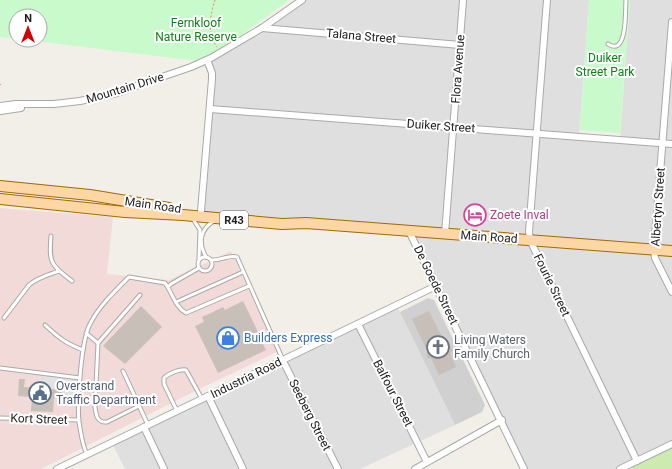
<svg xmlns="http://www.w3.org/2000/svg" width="672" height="469" viewBox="0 0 672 469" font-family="Roboto,sans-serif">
	<rect width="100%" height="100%" fill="#f2efe9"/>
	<g fill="#e0dfdf">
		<path d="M 303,0 L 589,0 L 579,137 L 620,140 L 630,0 L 672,0 L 672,444 L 621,469 L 524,469 L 408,231 L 200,212 L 212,79 L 207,61 Z"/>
		<path d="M 397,306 L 455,425 L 360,469 L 125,469 L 112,443 Z"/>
	</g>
	<path fill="#f2dad9" d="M 0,208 L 113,217 L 107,274 L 169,280 L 231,251 L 277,352 L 199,389 L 41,469 L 0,469 Z"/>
	<path fill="#d0d0d0" d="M 428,298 L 434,300 L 485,405 L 482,412 L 455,425 L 400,312 Z"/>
	<path fill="#cdebb0" d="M 672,448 L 672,469 L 632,469 L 631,467 Z"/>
	<g fill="#c8facc">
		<path d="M 0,0 L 289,0 L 205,62 L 27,40 L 40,40 L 40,16 L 16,16 L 16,39 L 0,37 Z"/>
		<path d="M 589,0 L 630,0 L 620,133 L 580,130 Z"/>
	</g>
	<path fill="#e2e2e2" d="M 41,376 L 75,378 L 74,398 L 64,397 L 65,387 L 40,386 Z"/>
	<g fill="#c7bfb8">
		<path d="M 243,301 L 258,332 L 253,334 L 258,344 L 262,342 L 266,350 L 218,373 L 195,326 L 204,322 L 202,317 L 211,313 L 223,307 L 225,310 Z"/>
		<path d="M 141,306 L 162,327 L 125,364 L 103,346 Z"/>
		<path d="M 429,311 L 445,343 L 448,341 L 453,351 L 450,353 L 456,367 L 439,375 L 431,358 L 428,359 L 426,354 L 428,353 L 412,319 Z"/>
		<path d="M 19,379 L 25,379 L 24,387 L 62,390 L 62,399 L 54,398 L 53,412 L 31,411 L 32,397 L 18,396 Z"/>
	</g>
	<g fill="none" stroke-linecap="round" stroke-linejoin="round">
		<g stroke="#a9a9a9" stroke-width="5">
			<g id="lane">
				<path d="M 608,44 C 628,57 625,10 626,0"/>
				<path d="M 193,219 L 200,230 L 199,259"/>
				<path d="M 51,236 C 49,263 50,264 72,281"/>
				<circle cx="205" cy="264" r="7"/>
				<path d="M 206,257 C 198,243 200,229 214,221"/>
				<path d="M 211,260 C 221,261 229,254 237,257 L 283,360"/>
				<path d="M 168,287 L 171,284 L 199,268"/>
				<path d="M 176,302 L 243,272"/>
				<path d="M 4,318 L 29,285 C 38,277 48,275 59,271"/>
				<path d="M 45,325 C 59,338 65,343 83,350"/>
				<path d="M 86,333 L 98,343"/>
				<path d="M 0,368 L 80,378"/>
				<path d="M 123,371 L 148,425"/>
				<path d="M 139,406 L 107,422 C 97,423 96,415 95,407 L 98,343 L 140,295"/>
				<path d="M 177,411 L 164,384 L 164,378 C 169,373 180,369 186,370 L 202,399"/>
				<path d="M 0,418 L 79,420"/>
				<path d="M 87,454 C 82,445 81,433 79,422 C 77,402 81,341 90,324 C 99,306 115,291 129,277 L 165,283 C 172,292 175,307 186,313 L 249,286"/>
			</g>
		</g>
		<g stroke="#a9a9a9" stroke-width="8">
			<g id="street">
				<path d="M 547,0 L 529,232 L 530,240 L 637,461"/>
				<path d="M 672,22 L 654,249 L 655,258 L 672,292"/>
				<path d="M 262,28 L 460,45"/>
				<path d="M 0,106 L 16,104 L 54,104 L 80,101 L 117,93 L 159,78 L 191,67 L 211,58 L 262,28 L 302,0"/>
				<path d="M 210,109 L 672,144"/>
				<path d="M 0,111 L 21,108"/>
				<path d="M 201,211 L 212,79 L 212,73 L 207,60"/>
				<path d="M 409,231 L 524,469"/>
				<path d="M 445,234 L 463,0"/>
				<path d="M 358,324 L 427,462"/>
				<path d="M 283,361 L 338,469"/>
				<path d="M 208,396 L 243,469"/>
				<path d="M 144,427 L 164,469"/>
				<path d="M 57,469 L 436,286"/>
				<path d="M 415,469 L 502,420"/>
				<path d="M 620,469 L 672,444"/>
			</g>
		</g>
		<g stroke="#a06b00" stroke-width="12">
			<g id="primary">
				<path d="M 0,186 L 90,195 L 169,208"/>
				<path d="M 0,199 L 125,212 L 183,215 L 282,224 L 306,223 L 672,251"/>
			</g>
		</g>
		<g stroke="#fa8072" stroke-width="1" stroke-dasharray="2 2" stroke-linecap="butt">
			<path d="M 215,0 C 210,14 207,34 217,47"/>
			<path d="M 0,85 L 1,84"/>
		</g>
		<use href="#lane" stroke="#fff" stroke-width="3"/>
		<use href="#street" stroke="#fff" stroke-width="6"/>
		<use href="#primary" stroke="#fcd6a4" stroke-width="10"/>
	</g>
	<defs>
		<g id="hotel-ring" transform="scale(1.15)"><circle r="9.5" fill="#fff" stroke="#d1479c" stroke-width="1.5"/><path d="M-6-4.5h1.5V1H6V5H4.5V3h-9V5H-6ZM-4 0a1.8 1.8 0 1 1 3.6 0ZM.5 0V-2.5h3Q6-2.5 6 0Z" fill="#d1479c"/></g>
		<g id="shop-ring" transform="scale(1.15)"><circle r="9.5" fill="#fff" stroke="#3f7fe0" stroke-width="1.5"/><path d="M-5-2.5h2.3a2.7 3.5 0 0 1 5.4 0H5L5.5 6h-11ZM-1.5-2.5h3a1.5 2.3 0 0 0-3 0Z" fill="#3f7fe0"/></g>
		<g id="church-ring" transform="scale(1.15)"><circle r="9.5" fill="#fff" stroke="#6b7280" stroke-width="1.5"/><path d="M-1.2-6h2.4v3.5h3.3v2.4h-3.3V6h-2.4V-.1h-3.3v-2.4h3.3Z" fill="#6b7280"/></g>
		<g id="civic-ring" transform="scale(1.15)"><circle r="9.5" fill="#fff" stroke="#5c6f8a" stroke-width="1.5"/><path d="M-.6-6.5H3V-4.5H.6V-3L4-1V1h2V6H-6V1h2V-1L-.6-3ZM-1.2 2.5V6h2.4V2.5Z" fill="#5c6f8a"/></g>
	</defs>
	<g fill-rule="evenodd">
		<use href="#hotel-ring" x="475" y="215"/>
		<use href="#shop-ring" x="228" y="338"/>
		<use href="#church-ring" x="438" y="347"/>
		<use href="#civic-ring" x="40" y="393"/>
	</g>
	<g text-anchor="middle" stroke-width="4" stroke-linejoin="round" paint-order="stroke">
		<rect fill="#fff" stroke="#646464" stroke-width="1" x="220" y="211" width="28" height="18" rx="3"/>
		<g font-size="11" font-weight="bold" fill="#222">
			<text x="234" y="224">R43</text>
		</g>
		<g font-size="12" fill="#0c8416" stroke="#fff">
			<text x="196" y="27">Fernkloof<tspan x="196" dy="14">Nature Reserve</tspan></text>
			<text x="605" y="62">Duiker<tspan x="605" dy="14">Street Park</tspan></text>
		</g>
		<g font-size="12" fill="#222" stroke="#fff">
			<text transform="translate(361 36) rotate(5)" y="4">Talana Street</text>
			<text transform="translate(458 69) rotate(-86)" y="4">Flora Avenue</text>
			<text transform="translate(125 88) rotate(-17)" y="4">Mountain Drive</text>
			<text transform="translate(441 126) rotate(4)" y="4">Duiker Street</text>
			<text transform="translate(153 205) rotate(8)" y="4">Main Road</text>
			<text transform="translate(658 207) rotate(-86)" y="4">Albertyn Street</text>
			<text transform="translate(489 237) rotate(4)" y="4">Main Road</text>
			<text transform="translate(436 285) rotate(64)" y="4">De Goede Street</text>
			<text transform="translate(552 285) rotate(64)" y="4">Fourie Street</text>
			<text transform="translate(246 378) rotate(-26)" y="4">Industria Road</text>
			<text transform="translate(393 393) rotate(63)" y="4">Balfour Street</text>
			<text transform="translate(310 415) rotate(63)" y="4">Seeberg Street</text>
			<text transform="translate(39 419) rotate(2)" y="4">Kort Street</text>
		</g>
		<g font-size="12" fill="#b23c85" stroke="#fff" text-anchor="start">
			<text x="490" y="219">Zoete Inval</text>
		</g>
		<g font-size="12" fill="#366cbe" stroke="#fff" text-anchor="start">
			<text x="244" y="342">Builders Express</text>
		</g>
		<g font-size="12" fill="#5b616d" stroke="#fff" text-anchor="start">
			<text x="454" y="344">Living Waters<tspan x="454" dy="14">Family Church</tspan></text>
		</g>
		<g font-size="12" fill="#4e5e75" stroke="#fff" text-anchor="start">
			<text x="56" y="390">Overstrand<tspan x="56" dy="14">Traffic Department</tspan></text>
		</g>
	</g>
	<g transform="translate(28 28)"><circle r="19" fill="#ffffff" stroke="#a7a7a7"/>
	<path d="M0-3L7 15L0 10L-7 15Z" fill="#d40000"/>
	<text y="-6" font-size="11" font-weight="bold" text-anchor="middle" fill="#222222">N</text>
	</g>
</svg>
